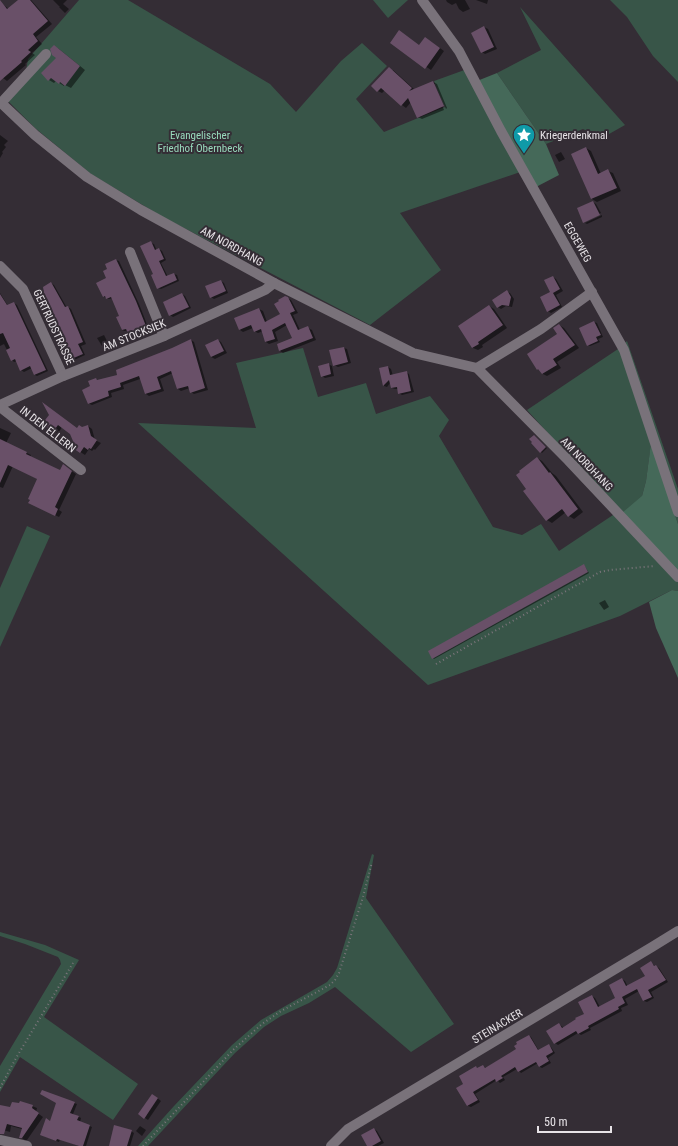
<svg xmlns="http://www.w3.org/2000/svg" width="678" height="1146" viewBox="0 0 678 1146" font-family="'Roboto Condensed',sans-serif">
	<rect width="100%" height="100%" fill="#342d35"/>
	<g fill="#385548">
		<path d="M 79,0 L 128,0 L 270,84 L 296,112 L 341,61 L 362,43 L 387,66 L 356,99 L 384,132 L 445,107 L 434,81 L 470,68 L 526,170 L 400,213 L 441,270 L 370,325 L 161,216 L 91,174 L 35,128 L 2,95 L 26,71 L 28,59 Z"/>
		<path d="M 373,0 L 408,0 L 388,18 Z"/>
		<path d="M 610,0 L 678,0 L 678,82 L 653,56 L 627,17 Z"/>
		<path d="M 520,7 L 625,125 L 602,138 L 583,129 L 546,144 L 497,73 L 541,50 Z"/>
		<path d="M 627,341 L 678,489 L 678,524 L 651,444 L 646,481 L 642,496 L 678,574 L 678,591 L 672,590 L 620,616 L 428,685 L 138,423 L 256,428 L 236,363 L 303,348 L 318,397 L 366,383 L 376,414 L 430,396 L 449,420 L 439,436 L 493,527 L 522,535 L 541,524 L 559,551 L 619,511 L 527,410 L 618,349 Z"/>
		<path d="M 27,526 L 50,536 L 0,647 L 0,588 Z"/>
		<path d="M 372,854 L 374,855 L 366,898 L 454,1024 L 411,1052 L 335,987 L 309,1003 L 281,1016 L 264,1027 L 235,1053 L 148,1146 L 138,1146 L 174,1106 L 232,1045 L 261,1020 L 327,982 L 333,975 L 337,968 Z"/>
		<path d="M 0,932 L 45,945 L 79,960 L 44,1017 L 138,1084 L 113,1120 L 20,1057 L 0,1092 L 0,1066 L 61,964 L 60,960 L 58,957 L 25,944 L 0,936 Z"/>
	</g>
	<g fill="#456959">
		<path d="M 497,73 L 546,144 L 559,175 L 536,187 L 477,81 Z"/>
		<path d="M 651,443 L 678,524 L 678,574 L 622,513 L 642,496 L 646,481 Z"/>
		<path d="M 672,590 L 678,591 L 678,678 L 656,628 L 649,602 Z"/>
	</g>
	<g fill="#0007">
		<path d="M 19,0 L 31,0 L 52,24 L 36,37 L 42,44 L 32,53 L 35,55 L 25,64 L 26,65 L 7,81 L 3,78 L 0,75 L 0,6 L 2,4 L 9,9 Z"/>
		<path d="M 53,0 L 67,0 L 63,4 L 69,9 L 65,13 L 59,7 L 60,7 Z"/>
		<path d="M 446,0 L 465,0 L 470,9 L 463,12 L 459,9 L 456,3 L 452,5 L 447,2 Z"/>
		<path d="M 476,0 L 488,0 L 487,4 Z"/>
		<path d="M 484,27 L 488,29 L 497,49 L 485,54 L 482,52 Z"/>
		<path d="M 430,41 L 444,51 L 431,70 L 391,43 L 420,46 Z"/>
		<path d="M 54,46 L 59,49 L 85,70 L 71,88 L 65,85 L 64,86 L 56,81 L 54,83 L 49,80 L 57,58 Z"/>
		<path d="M 393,70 L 415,90 L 433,82 L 437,84 L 447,108 L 446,109 L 435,84 L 433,84 L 444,110 L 422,119 L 418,117 L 411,102 L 406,108 L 402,105 L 385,90 L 382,93 L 378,91 Z"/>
		<path d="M 0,135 L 8,141 L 4,145 L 6,147 L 2,152 L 3,153 L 0,158 Z"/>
		<path d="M 586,148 L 591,151 L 601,174 L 608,171 L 613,173 L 621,191 L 597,202 L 592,199 L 572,154 Z"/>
		<path d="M 561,152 L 565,159 L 559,162 L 555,155 Z"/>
		<path d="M 593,202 L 596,204 L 601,213 L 584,221 Z"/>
		<path d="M 602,215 L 602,217 L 587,224 L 585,223 Z"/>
		<path d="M 151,243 L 154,244 L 157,251 L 159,249 L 162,251 L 166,260 L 161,263 L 168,277 L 174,274 L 177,275 L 179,281 L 161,289 L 158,288 L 154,275 Z"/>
		<path d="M 116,260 L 119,261 L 139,304 L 148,327 L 131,334 L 129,333 L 128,330 L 125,331 L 122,330 L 121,316 L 113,298 L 109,299 L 104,297 L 108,279 L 108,270 Z"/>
		<path d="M 553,277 L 556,279 L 563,291 L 556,295 L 562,307 L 551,313 L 548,311 L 552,292 Z"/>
		<path d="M 221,281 L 224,283 L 228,293 L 214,299 L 211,297 Z"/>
		<path d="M 51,283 L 54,285 L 67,308 L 68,307 L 71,309 L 86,344 L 81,346 L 85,355 L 72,361 L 69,359 L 53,320 L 45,293 Z"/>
		<path d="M 507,292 L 510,293 L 514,299 L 512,307 L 506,306 L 501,309 L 498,307 Z"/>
		<path d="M 0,293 L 8,306 L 14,303 L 17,305 L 48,371 L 37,376 L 35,375 L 32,368 L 24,372 L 21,370 L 17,361 L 14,362 L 12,360 L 4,344 L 0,346 Z"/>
		<path d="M 182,294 L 185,296 L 191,308 L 173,317 L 170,315 Z"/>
		<path d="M 285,297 L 291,300 L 298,313 L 293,315 L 300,330 L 308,328 L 312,330 L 316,340 L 283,353 L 280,351 L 294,338 L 287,325 L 275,332 L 278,341 L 269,344 L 266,342 L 263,331 L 258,333 L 254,331 L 253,328 L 243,332 L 240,330 L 259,309 L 263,311 L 267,322 L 281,314 Z"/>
		<path d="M 489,306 L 494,309 L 507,328 L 482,345 L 483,347 L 478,350 L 473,348 L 459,326 Z"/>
		<path d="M 594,322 L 597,323 L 603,337 L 598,339 L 600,342 L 590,346 L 588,345 Z"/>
		<path d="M 559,325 L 564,328 L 579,348 L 557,362 L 561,368 L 547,376 L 543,374 L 540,370 L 559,334 Z"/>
		<path d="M 104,335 L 108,343 L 102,346 L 97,338 Z"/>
		<path d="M 191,340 L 194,342 L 208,390 L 194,394 L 191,392 L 190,388 L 181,391 L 178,389 L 173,373 L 160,379 L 164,391 L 149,396 L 146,394 L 141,379 L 140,379 L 123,385 L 124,389 L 111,393 L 112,397 L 92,405 L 88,403 L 92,387 L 96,379 L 99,381 L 119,375 Z"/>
		<path d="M 218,340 L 221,342 L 227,353 L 215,359 L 211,357 Z"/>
		<path d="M 344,348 L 347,349 L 351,363 L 338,367 L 334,365 Z"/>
		<path d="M 328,364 L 332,366 L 334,376 L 325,378 L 322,376 Z"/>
		<path d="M 388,367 L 391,369 L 393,376 L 406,372 L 409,374 L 414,392 L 402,395 L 399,393 L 398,389 L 395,389 L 392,388 L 390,383 L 387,387 L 384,386 L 380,369 Z"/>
		<path d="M 50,415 L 78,429 L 88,426 L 92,429 L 95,440 L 101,443 L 95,450 L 94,449 L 92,451 L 89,449 L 85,455 L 71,446 L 74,442 L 71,433 L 62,427 L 58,434 L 53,431 Z"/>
		<path d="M 0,428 L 11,433 L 6,443 L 31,455 L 30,457 L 61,472 L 67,468 L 76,474 L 59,510 L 62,512 L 59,517 L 34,505 L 38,479 L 13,466 L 3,488 L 0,487 Z"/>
		<path d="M 535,437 L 547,448 L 542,453 L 541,452 Z"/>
		<path d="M 537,458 L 542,461 L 552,473 L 556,476 L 583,512 L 574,519 L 569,516 L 566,512 L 552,523 L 547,520 L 527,489 Z"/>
		<path d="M 584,565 L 589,573 L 434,659 L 433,658 Z"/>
		<path d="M 605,600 L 609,607 L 604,610 L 599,603 Z"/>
		<path d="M 651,963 L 655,966 L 659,968 L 668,982 L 651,992 L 654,998 L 647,1002 L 644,1001 L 639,991 L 625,999 L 628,1005 L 621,1008 L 622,1011 L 590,1028 L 591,1030 L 581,1035 L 578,1033 L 558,1045 L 555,1043 L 559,1024 L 564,1028 L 585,1014 L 592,996 L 595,998 L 600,1007 L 617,998 L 622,979 L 625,981 L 628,987 L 646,976 Z"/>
		<path d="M 529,1036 L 531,1037 L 539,1051 L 549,1045 L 551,1047 L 555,1053 L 548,1058 L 551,1063 L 542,1068 L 540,1067 L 538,1063 L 521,1073 L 517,1069 L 503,1077 L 505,1080 L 500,1083 L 497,1080 L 475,1094 L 480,1102 L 471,1107 L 468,1106 L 457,1088 L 464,1084 L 476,1067 L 478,1069 L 483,1066 L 486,1068 L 517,1049 Z"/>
		<path d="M 156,1097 L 161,1101 L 148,1120 L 145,1118 Z"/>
		<path d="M 74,1103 L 77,1104 L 73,1114 L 81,1118 L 80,1122 L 92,1127 L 86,1146 L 79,1146 L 60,1139 L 59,1142 L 44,1136 L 50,1122 Z"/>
		<path d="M 0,1106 L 11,1109 L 32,1106 L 37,1108 L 36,1112 L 43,1117 L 27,1140 L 25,1140 L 20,1137 L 22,1129 L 11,1126 L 10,1132 L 0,1129 Z"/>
		<path d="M 140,1126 L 146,1130 L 142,1136 L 136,1131 Z"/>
		<path d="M 374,1129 L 377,1131 L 384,1143 L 378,1146 L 368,1146 Z"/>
		<path d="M 131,1131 L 134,1133 L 130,1146 L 110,1146 Z"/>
	</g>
	<g fill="#695068">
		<path d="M 0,0 L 7,9 L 18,0 L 30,0 L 48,21 L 33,34 L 38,41 L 28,50 L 31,52 L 21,61 L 22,62 L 0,81 Z"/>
		<path d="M 484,26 L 494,47 L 481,53 L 471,33 Z"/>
		<path d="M 399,30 L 419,45 L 425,37 L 440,48 L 425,69 L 390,43 Z"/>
		<path d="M 54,45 L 80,66 L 65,86 L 60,82 L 59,84 L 51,78 L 48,81 L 41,73 L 56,58 L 52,55 L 50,49 Z"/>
		<path d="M 389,67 L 412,88 L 409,91 L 433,81 L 444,106 L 417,118 L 408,98 L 401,106 L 381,88 L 377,92 L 371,86 Z"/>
		<path d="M 586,147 L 598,174 L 608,169 L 617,188 L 591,199 L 571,154 Z"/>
		<path d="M 593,201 L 600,215 L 583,223 L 577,208 Z"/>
		<path d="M 151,241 L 155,250 L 159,248 L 164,259 L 159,261 L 166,276 L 174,273 L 177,280 L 157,289 L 151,275 L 153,274 L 140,246 Z"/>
		<path d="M 116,259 L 136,301 L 146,326 L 128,333 L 126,329 L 122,330 L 116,317 L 119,316 L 111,297 L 106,299 L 105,296 L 103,297 L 96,283 L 106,278 L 103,271 L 107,269 L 105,264 Z"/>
		<path d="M 553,276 L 560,289 L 553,293 L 560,305 L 547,312 L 540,297 L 550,292 L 544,280 Z"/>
		<path d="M 221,280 L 226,291 L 210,298 L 205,286 Z"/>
		<path d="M 51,282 L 65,307 L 68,306 L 83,342 L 78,344 L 83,354 L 69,360 L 51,320 L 52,319 L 39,296 L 44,293 L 43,287 Z"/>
		<path d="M 507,290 L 511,297 L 509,306 L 502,305 L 497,308 L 492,300 Z"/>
		<path d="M 182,293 L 189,307 L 169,316 L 163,302 Z"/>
		<path d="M 0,294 L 7,305 L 14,302 L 46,370 L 34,375 L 30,366 L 20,371 L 15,359 L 11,361 L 6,350 L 10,348 L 3,333 L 0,334 Z"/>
		<path d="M 285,296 L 288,297 L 295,311 L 290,313 L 298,330 L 308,326 L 313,338 L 279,351 L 277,344 L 292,338 L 285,323 L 272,330 L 275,339 L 265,342 L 261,329 L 254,332 L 251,325 L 239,330 L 234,318 L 259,308 L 265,322 L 280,314 L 274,304 L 279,301 L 278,300 Z"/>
		<path d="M 489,305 L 503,325 L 478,342 L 479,344 L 472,348 L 458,326 Z"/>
		<path d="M 594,321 L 601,335 L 596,337 L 598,341 L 587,346 L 579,328 Z"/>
		<path d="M 559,324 L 575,345 L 553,359 L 557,365 L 542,374 L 538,369 L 537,370 L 527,354 L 557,334 L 553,328 Z"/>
		<path d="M 191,339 L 205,388 L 190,393 L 188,386 L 177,389 L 171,371 L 157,377 L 161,389 L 145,394 L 139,376 L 120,383 L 121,387 L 108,391 L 109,396 L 88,404 L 82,390 L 90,386 L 88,381 L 96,378 L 97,380 L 117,375 L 116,370 L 172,348 Z"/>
		<path d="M 218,339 L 224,351 L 211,357 L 205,345 Z"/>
		<path d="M 344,347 L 348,362 L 333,366 L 329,350 Z"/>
		<path d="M 329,363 L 331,374 L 321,377 L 318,366 Z"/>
		<path d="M 388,366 L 390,375 L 407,371 L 411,391 L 398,394 L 397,387 L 391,388 L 389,380 L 383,386 L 379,368 Z"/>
		<path d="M 42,402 L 77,428 L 79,425 L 82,427 L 88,425 L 91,436 L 97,440 L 91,449 L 89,448 L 88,450 L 84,447 L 80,453 L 70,446 L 73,441 L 70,434 L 58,425 L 53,432 L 42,424 L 49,415 Z"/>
		<path d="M 534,435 L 546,447 L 540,453 L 531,443 L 532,442 L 529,439 Z"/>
		<path d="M 0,439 L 27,452 L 26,454 L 60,470 L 63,464 L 72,471 L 55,507 L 58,509 L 55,516 L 28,503 L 30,500 L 28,499 L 37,479 L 8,465 L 0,483 Z"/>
		<path d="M 537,457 L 549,473 L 550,472 L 578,509 L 568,517 L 562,509 L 546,521 L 523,491 L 526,489 L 516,475 L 520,472 L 519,471 Z"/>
		<path d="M 584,564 L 588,572 L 432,659 L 428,651 Z"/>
		<path d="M 651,961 L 654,966 L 656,965 L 666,980 L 648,990 L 652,997 L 643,1001 L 637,989 L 622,997 L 625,1003 L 618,1007 L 619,1009 L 588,1026 L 589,1028 L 578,1034 L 576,1031 L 554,1044 L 546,1031 L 559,1023 L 562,1028 L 576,1019 L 575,1018 L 584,1014 L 578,1002 L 592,995 L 598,1007 L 615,998 L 609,985 L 622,978 L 626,986 L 645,976 L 640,968 Z"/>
		<path d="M 529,1035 L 538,1050 L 549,1044 L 553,1052 L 546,1056 L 549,1061 L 539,1067 L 536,1062 L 518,1072 L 515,1067 L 501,1076 L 503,1078 L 496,1082 L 495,1079 L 473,1092 L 478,1100 L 467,1106 L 456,1088 L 463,1084 L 459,1076 L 476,1066 L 477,1068 L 483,1065 L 485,1068 L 516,1049 L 514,1046 L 517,1044 L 516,1042 Z"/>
		<path d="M 42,1090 L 75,1102 L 70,1113 L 79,1116 L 77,1120 L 90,1125 L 83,1146 L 79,1146 L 57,1139 L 56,1141 L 40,1135 L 46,1118 L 50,1121 L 56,1103 L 40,1094 Z"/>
		<path d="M 152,1094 L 158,1098 L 144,1119 L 138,1114 Z"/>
		<path d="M 20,1101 L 33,1105 L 32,1108 L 39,1113 L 22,1138 L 19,1138 L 22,1128 L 7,1124 L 4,1134 L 0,1134 L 0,1105 L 10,1107 L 12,1102 L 19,1103 Z"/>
		<path d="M 114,1125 L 132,1130 L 127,1146 L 109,1146 Z"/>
		<path d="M 374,1128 L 381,1141 L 372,1146 L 367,1146 L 361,1135 Z"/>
	</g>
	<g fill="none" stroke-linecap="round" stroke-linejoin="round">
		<g stroke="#7b757b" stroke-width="2" stroke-dasharray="1 3" stroke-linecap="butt">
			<path d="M 436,664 L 600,572 L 610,570 L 655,566"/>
			<path d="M 0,1088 L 16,1058 L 73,963"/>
			<path d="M 143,1146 L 233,1050 L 262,1024 L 281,1011 L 330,985 L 335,980 L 339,973 L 363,897 L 372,862"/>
		</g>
		<g stroke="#79727a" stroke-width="10">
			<path d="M 422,0 L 459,51 L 501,131 L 624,350 L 678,512"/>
			<path d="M 0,102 L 35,135 L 87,177 L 141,210 L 274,283 L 413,353 L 477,368 L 568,460 L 678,577"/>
			<path d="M 1,103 L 46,54"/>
			<path d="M 130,252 L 164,336"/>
			<path d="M 0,266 L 23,289 L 63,376"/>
			<path d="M 477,368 L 541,329 L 592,292"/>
			<path d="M 0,405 L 63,376 L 164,336 L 265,290 L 274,283"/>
			<path d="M 0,407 L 81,470"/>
			<path d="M 0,1140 L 27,1146"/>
			<path d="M 331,1146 L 348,1129 L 652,947 L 678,931"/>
		</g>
	</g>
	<defs>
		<g id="sight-pin" transform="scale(1.15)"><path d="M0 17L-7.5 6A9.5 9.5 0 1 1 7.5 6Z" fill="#0f9aa8" stroke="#342d35"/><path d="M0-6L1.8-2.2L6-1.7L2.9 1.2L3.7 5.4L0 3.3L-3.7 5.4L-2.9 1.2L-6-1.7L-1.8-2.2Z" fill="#fff"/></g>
	</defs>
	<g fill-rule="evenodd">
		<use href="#sight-pin" x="524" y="135"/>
	</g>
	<g text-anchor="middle" stroke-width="4" stroke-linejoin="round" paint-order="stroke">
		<g font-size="11" fill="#99dbbd" stroke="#342d35">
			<text x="200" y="139">Evangelischer<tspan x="200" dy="13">Friedhof Obernbeck</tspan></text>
		</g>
		<g font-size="11" fill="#e7e3e7" stroke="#342d35" text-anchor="start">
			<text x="540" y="139">Kriegerdenkmal</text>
		</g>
		<g font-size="11" fill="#e7e3e7" stroke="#342d35">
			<text transform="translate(578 242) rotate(60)" y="4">EGGEWEG</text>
			<text transform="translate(232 246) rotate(29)" y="4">AM NORDHANG</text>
			<text transform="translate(54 327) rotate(65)" y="4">GERTRUDSTRASSE</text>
			<text transform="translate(134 335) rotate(-22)" y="4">AM STOCKSIEK</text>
			<text transform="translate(48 429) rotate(38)" y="4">IN DEN ELLERN</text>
			<text transform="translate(587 464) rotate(46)" y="4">AM NORDHANG</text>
			<text transform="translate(497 1026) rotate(-31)" y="4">STEINACKER</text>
		</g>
	</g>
	<path d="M538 1126v6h73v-6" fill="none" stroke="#e7e3e7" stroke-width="2"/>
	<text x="544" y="1126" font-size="12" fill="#e7e3e7" stroke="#342d35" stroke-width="3" paint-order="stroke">50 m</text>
</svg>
